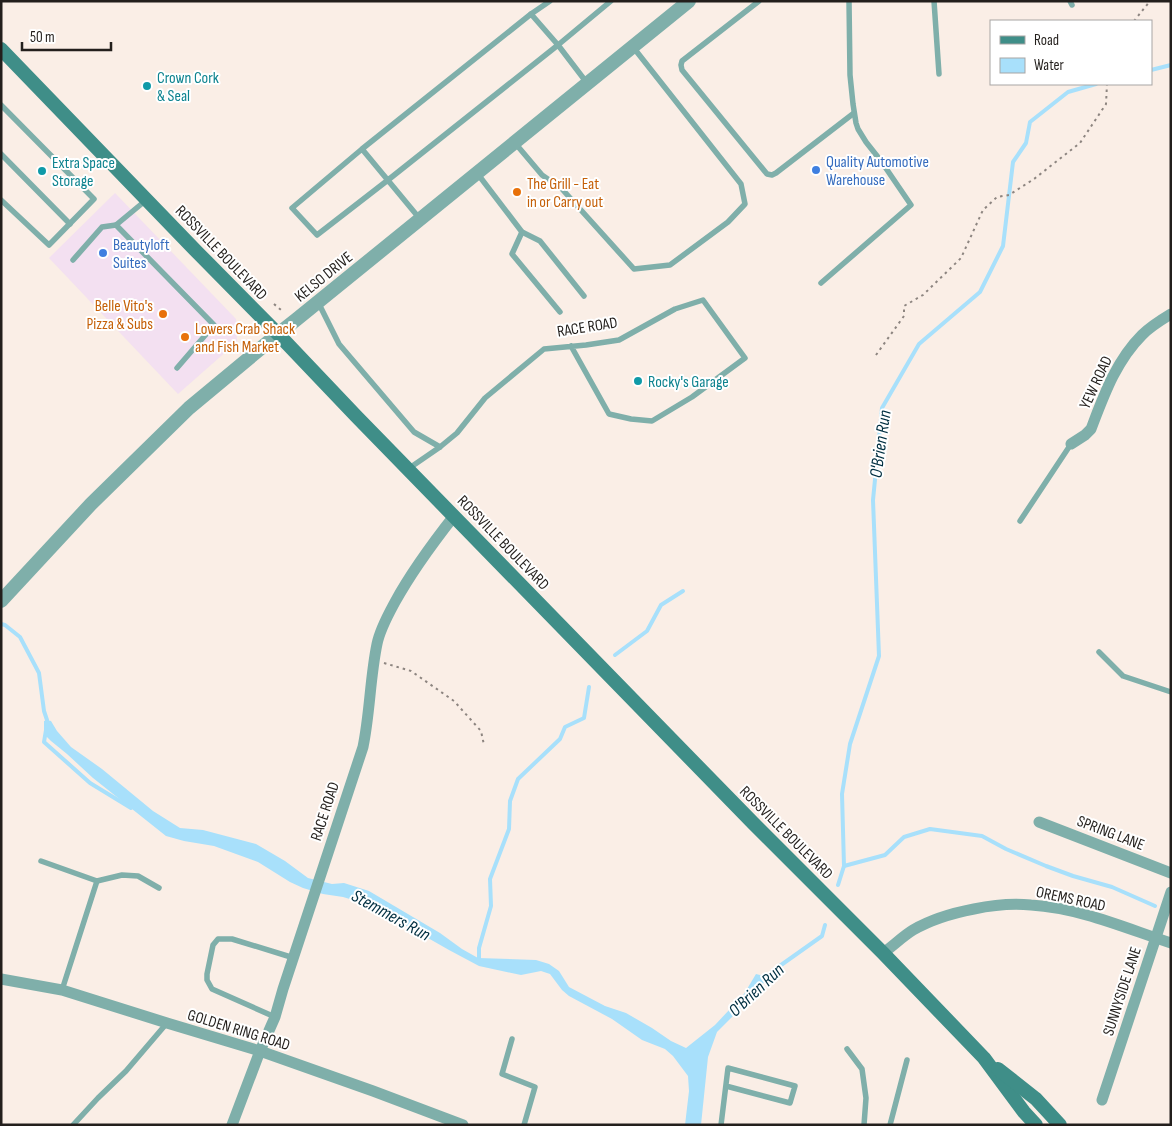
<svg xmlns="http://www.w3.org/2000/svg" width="1172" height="1126" viewBox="0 0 1172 1126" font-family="'Sofia Sans Condensed',sans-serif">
	<rect width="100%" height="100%" fill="#faeee6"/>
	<path fill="#f3e0f1" d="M 115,193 L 236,319 L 237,342 L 178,394 L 49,258 Z"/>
	<path fill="#a8e0fb" d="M 47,720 L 51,721 L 57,731 L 71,747 L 102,769 L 153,811 L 180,828 L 203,830 L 256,844 L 285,861 L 308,878 L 332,884 L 344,883 L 369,891 L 440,933 L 462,949 L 478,958 L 536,960 L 549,964 L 559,971 L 569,987 L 605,1006 L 626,1013 L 652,1028 L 671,1041 L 686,1048 L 715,1025 L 744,994 L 756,974 L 760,975 L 764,977 L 758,991 L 717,1032 L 708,1057 L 701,1125 L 685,1125 L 689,1091 L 688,1076 L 673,1056 L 665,1049 L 642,1040 L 612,1019 L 569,996 L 562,990 L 550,974 L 541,971 L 521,975 L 479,966 L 449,950 L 370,905 L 343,897 L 323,894 L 303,888 L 290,882 L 258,862 L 214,846 L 184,841 L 166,836 L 93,778 L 67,754 L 51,741 L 44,734 L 44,721 Z"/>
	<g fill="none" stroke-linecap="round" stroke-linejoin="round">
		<g stroke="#a8e0fb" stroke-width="4">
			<path d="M 1151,70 L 1171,65"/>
			<path d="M 1,624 L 5,625 L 20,637 L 39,673 L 44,711 L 47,720 L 47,724"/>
			<path d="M 615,655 L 647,631 L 661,605 L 683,591"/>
			<path d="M 46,730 L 44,742 L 90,783 L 131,808"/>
			<path d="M 844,866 L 885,855 L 904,837 L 930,829 L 982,836 L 1006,849 L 1046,866 L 1073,876 L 1112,887 L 1155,906"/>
			<path d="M 838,885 L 844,866 L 842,794 L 850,744 L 879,656 L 873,500 L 882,408 L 919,344 L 980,292 L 1003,246 L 1013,162 L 1026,143 L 1030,122 L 1068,92 L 1096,84"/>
			<path d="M 479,962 L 479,948 L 491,906 L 490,879 L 509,829 L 510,801 L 518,779 L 560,739 L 565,727 L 584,718 L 589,687"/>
			<path d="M 759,985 L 774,970 L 822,936 L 825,925"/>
		</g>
		<g stroke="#8d8580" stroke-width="2" stroke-dasharray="2.5 4" stroke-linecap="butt">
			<path d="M 1134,21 L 1150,1"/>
			<path d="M 274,304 L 281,310"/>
			<path d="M 876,355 L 904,316 L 904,306 L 923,295 L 961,258 L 983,210 L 997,197 L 1009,195 L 1034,179 L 1080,143 L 1106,104 L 1107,84"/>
			<path d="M 384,663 L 411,671 L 454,701 L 481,731 L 484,745"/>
		</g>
		<g stroke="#7fafaa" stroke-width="5.5">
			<path d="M 759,1 L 682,61 L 681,65 L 682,70 L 767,174 L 772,175 L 776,173 L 854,113"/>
			<path d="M 934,1 L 939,74"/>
			<path d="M 1070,1 L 1072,5"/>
			<path d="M 531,14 L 550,1"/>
			<path d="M 587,83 L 558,45 L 611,1"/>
			<path d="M 1,105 L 94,199 L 49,245 L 1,200"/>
			<path d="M 515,143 L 542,175 L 562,189 L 634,269 L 670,265 L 728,222 L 745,204 L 741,184 L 633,47"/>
			<path d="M 362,149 L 531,14 L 558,45 L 388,180 L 317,235 L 292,208 L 362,149 L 420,219"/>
			<path d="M 1,154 L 70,224"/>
			<path d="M 477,173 L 522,232 L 540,241 L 584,296"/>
			<path d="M 145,201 L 116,225 L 214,325 L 177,368"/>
			<path d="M 522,232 L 512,254 L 560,312"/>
			<path d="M 73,260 L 102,227 L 116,225"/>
			<path d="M 821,283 L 911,205 L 881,161 L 866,142 L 858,129 L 856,123 L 853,104 L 850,75 L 849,1"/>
			<path d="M 318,302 L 339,344 L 414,432 L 440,447"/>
			<path d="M 408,469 L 440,447 L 457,433 L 485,398 L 544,349 L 586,345 L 619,340 L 675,309 L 703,300 L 745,358 L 692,397 L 652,421 L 631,419 L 609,414 L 571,346"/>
			<path d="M 1020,521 L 1071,444"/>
			<path d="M 1099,652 L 1123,676 L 1171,692"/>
			<path d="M 41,861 L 97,881 L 122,875 L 138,876 L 159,888"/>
			<path d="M 62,990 L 97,881"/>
			<path d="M 275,1017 L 212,989 L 207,980 L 207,974 L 213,945 L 218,939 L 232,939 L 294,958"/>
			<path d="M 512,1039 L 502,1074 L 535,1087 L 524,1125"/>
			<path d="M 847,1049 L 862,1069 L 866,1098 L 864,1125"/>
			<path d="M 73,1125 L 98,1098 L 126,1071 L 167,1023"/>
			<path d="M 721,1125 L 728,1068 L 795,1086 L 790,1103 L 726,1086"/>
			<path d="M 890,1125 L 907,1060"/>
		</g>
		<g stroke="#7fafaa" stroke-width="11">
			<path d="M 1071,444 L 1085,435 L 1091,429 C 1104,395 1116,361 1142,335 C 1150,327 1161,320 1171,314"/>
			<path d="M 1039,822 L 1171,873"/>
			<path d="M 883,953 C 893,946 903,936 913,930 C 932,919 953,913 974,909 C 993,905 1012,903 1031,905 C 1080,908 1125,928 1171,943"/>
			<path d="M 1,979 L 62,990 L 167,1023 L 260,1051 L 373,1091 L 463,1125"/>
			<path d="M 1102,1100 L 1171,892"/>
			<path d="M 232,1125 L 260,1051 L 275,1017 L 283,989 L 363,747 C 370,713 370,678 377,644 C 380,629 388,615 395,602 C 412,571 432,544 454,516"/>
		</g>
		<path stroke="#7fafaa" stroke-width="14" d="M 1,601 L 91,504 L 189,408 L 278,334 L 297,319 L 689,1"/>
		<g stroke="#3f8e88" stroke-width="14">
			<path d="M 1,49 L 198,253 L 278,334 L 356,416 L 753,823 L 883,953 L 984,1058 L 1024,1112 L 1036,1125"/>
			<path d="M 998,1069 L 1036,1099 L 1060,1125"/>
		</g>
	</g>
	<g fill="#0f9aa8" stroke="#fff" stroke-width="2">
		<circle cx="147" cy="86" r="5"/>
		<circle cx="42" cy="171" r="5"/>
		<circle cx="638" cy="381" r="5"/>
	</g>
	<g fill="#3f7fe0" stroke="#fff" stroke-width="2">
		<circle cx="816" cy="170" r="5"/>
		<circle cx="103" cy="253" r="5"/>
	</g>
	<g fill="#e8710a" stroke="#fff" stroke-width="2">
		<circle cx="517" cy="192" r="5"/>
		<circle cx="163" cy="314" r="5"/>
		<circle cx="185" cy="337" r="5"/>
	</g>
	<g text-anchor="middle" stroke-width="4" stroke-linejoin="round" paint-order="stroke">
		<g font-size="16" fill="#0d838f" stroke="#fff" text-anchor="start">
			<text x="157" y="83">Crown Cork<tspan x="157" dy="18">&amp; Seal</tspan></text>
			<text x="52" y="168">Extra Space<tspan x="52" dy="18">Storage</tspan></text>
			<text x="648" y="387">Rocky's Garage</text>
		</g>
		<g font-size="16" fill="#366cbe" stroke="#fff" text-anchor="start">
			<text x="826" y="167">Quality Automotive<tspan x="826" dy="18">Warehouse</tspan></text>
			<text x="113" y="250">Beautyloft<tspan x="113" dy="18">Suites</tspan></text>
		</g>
		<g font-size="16" fill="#c56008" stroke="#fff" text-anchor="start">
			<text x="527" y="189">The Grill - Eat<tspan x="527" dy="18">in or Carry out</tspan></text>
			<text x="153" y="311" text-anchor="end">Belle Vito's<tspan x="153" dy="18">Pizza &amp; Subs</tspan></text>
			<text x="195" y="334">Lowers Crab Shack<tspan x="195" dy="18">and Fish Market</tspan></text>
		</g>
		<g font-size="16" fill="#231f1c" stroke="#fff">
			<text transform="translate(222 252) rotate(46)" y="6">ROSSVILLE BOULEVARD</text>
			<text transform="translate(323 276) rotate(-39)" y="6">KELSO DRIVE</text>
			<text transform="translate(587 326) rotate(-9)" y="6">RACE ROAD</text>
			<text transform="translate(1095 382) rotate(-65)" y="6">YEW ROAD</text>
			<text transform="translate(504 542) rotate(46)" y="6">ROSSVILLE BOULEVARD</text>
			<text transform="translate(324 811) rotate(-72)" y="6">RACE ROAD</text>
			<text transform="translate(787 832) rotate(45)" y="6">ROSSVILLE BOULEVARD</text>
			<text transform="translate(1111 832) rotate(21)" y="6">SPRING LANE</text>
			<text transform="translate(1071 898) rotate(12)" y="6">OREMS ROAD</text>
			<text transform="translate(1121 991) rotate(-72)" y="6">SUNNYSIDE LANE</text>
			<text transform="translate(239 1029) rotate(17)" y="6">GOLDEN RING ROAD</text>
		</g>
		<g font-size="18" font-style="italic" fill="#002f41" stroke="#fff">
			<text transform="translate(880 444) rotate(-82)" y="6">O'Brien Run</text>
			<text transform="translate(391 915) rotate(29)" y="6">Stemmers Run</text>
			<text transform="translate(756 990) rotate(-43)" y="6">O'Brien Run</text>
		</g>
	</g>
	<rect width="1172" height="1126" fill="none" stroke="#231f1c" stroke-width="5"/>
	<rect x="990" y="20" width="162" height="65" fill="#ffffff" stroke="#a7a5a4"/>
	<rect x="1000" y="36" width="25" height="8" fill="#3f8e88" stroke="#a7a5a4"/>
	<text x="1034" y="45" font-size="15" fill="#231f1c">Road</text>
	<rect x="1000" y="58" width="25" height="15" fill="#a8e0fb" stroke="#a7a5a4"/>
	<text x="1034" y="70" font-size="15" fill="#231f1c">Water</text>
	<path d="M22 42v8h89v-8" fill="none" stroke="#231f1c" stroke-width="2.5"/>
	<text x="30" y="42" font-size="15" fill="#231f1c" stroke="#ffffff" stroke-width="4" paint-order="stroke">50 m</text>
</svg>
